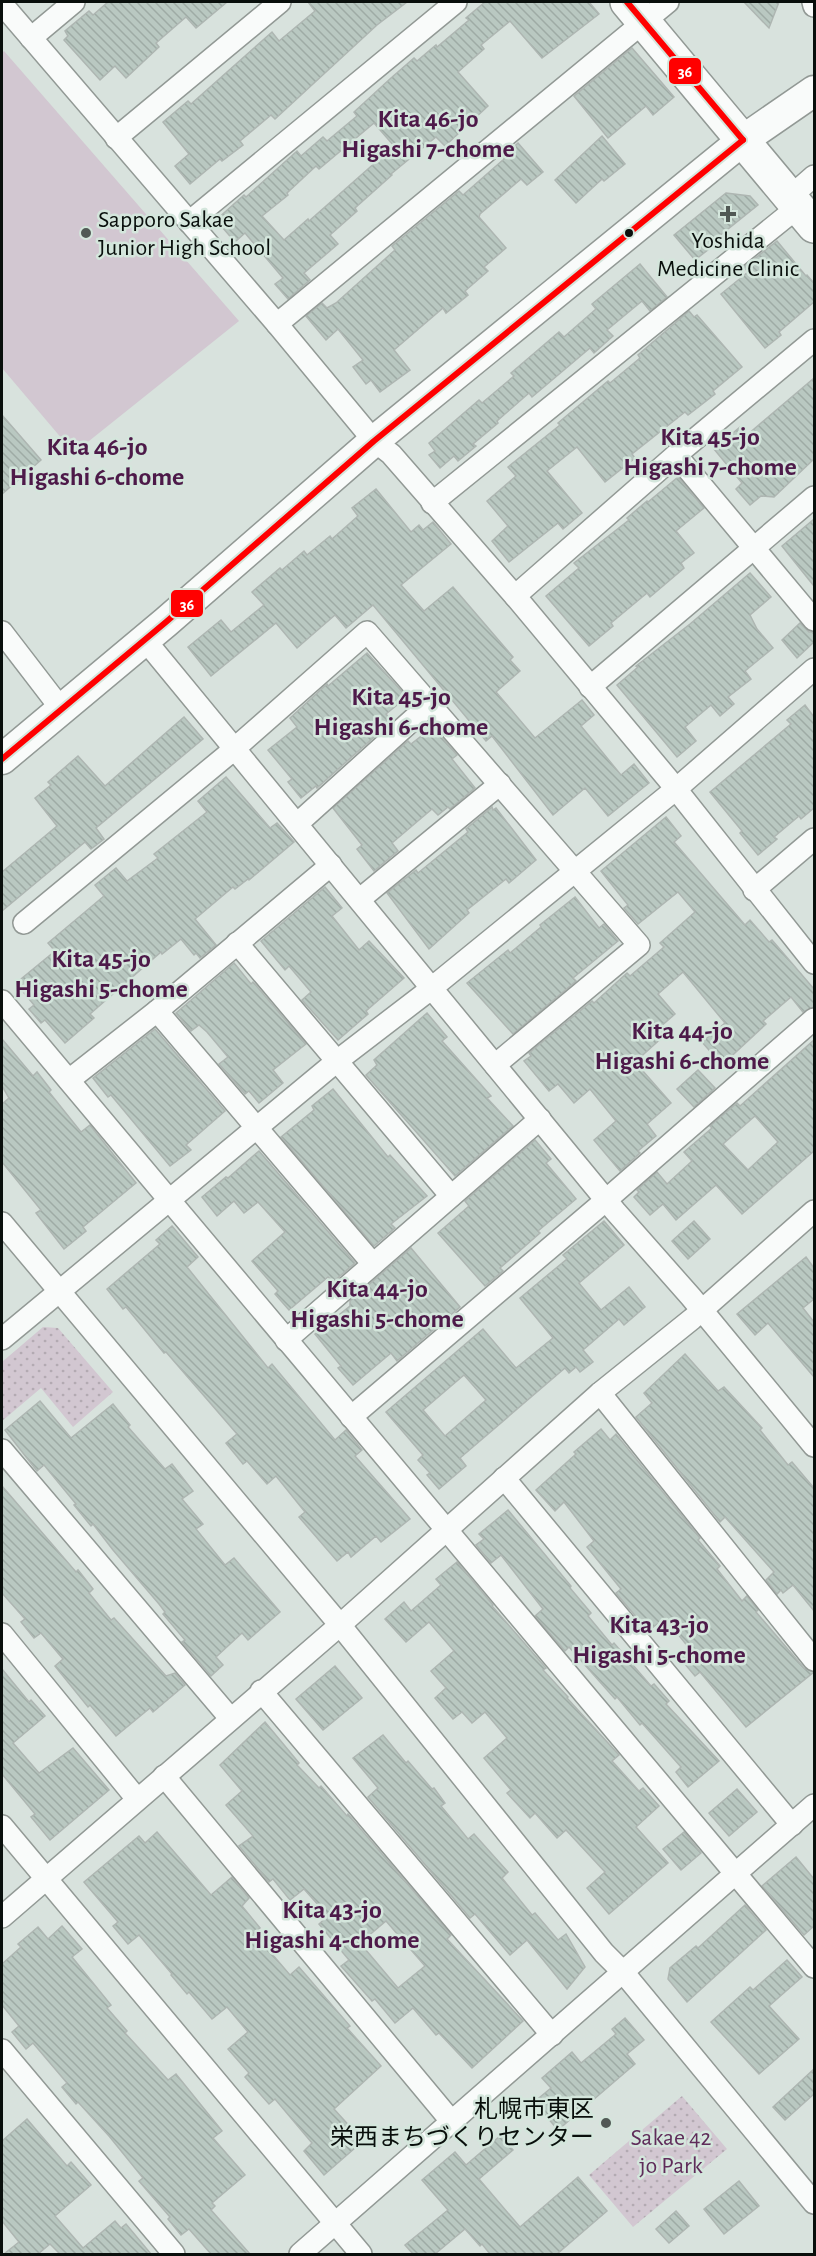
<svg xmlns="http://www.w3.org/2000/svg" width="816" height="2256" viewBox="0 0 816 2256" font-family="'Alegreya Sans','Noto Sans JP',sans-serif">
	<defs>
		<pattern id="park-dots" width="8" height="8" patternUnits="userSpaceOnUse" patternTransform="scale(1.5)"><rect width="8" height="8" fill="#d2c7d1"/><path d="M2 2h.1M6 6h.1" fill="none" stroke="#b3aab2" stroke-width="1.8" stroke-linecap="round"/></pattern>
		<pattern id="building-back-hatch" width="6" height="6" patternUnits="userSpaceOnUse" patternTransform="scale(1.5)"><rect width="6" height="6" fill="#b9c8c1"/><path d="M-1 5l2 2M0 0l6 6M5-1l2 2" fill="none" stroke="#9eaba5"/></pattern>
	</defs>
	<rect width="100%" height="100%" fill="#d8e2dd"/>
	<path fill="#d2c7d1" d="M 4,51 L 239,321 L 74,453 L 2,368 L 2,53 Z"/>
	<g fill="url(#park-dots)">
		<path d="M 43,1327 L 58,1328 L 113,1392 L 73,1427 L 41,1388 L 2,1421 L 2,1362 Z"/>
		<path d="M 682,2096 L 727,2149 L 633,2227 L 589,2175 Z"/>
	</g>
	<g fill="url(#building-back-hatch)" stroke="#aeb6b2" stroke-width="1.5" fill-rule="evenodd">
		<path d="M 108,2 L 227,2 L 196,28 L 186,17 L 156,43 L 159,47 L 126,78 L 115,66 L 100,80 L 64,40 L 68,36 L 65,31 L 89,11 L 93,15 Z"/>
		<path d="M 308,2 L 407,2 L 377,25 L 275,119 L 271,115 L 240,141 L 243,145 L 222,161 L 220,159 L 190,184 L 175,166 L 189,154 L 163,122 L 188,101 L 191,104 L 272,32 L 279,41 L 315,11 Z"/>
		<path d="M 485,2 L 589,2 L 599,14 L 542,58 L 510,21 L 481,45 L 484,49 L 458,72 L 488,106 L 445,146 L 436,137 L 391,174 L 392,175 L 355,208 L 357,211 L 330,235 L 338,244 L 304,273 L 310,280 L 288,299 L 275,284 L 283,278 L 245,233 L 235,242 L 216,220 L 244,195 L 246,197 L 297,151 L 301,156 L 323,137 L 327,141 L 357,116 L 354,112 L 391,78 L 414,58 L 417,61 L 436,45 L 437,47 L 469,20 L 466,18 ZM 374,123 L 394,146 L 309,221 L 308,219 L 284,240 L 262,216 L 288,195 L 287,193 L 316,166 L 319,169 Z"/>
		<path d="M 744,2 L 779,2 L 769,28 Z"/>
		<path d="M 632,48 L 674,97 L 653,115 L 646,106 L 608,138 L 574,96 Z"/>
		<path d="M 602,136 L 625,164 L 604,181 L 602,179 L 576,203 L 555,180 Z"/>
		<path d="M 518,143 L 543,172 L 527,185 L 521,179 L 480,214 L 479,217 L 506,248 L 484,267 L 488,271 L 465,291 L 468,295 L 446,313 L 443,308 L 394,350 L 410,370 L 380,392 L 371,380 L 366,384 L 353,367 L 363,360 L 338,329 L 326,340 L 306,316 L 322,303 L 327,308 L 336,303 L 395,250 L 392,246 L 459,191 L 463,195 L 504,159 L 502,158 Z"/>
		<path d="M 726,193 L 750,196 L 758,205 L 712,242 L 714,245 L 695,260 L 674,235 Z"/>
		<path d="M 777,241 L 806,276 L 807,275 L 814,283 L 814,302 L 779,332 L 781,335 L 765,348 L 721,294 L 748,272 L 744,267 Z"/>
		<path d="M 640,264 L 667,297 L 650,311 L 642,301 L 607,330 L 613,336 L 594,353 L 590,348 L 532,397 L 529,393 L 497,421 L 498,423 L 473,444 L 476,446 L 458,461 L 454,456 L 440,468 L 429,455 L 435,451 L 429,443 L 479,400 L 482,403 L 514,376 L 511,373 L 559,332 L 564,337 L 596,309 L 592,304 Z"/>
		<path d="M 689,311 L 694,317 L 697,315 L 742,367 L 713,391 L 715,394 L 688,415 L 685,412 L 632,454 L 635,458 L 605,482 L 577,447 L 547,471 L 582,513 L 563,529 L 558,523 L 509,562 L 492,541 L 508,526 L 487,501 L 516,476 L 508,467 L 560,425 L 558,423 L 608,381 L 610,383 L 640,358 L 638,355 Z"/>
		<path d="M 814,378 L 814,459 L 774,497 L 761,496 L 750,505 L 736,489 L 742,483 L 714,449 L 740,427 L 747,435 Z"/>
		<path d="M 2,415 L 41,460 L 2,494 Z"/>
		<path d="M 678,477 L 704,508 L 676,531 L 694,553 L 681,563 L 684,568 L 650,597 L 647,593 L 611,623 L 613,626 L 589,646 L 546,596 L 579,568 L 574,563 L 629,520 L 627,518 L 647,501 L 648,502 Z"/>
		<path d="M 376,489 L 411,532 L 419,525 L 423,530 L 433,522 L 451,544 L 401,585 L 424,611 L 453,587 L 513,657 L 510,660 L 520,671 L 496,692 L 535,738 L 582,700 L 594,715 L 581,726 L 621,775 L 634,764 L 649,783 L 608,816 L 585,788 L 553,815 L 492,736 L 486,741 L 373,605 L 346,628 L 335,615 L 297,648 L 276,623 L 211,676 L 188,647 L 221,620 L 231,632 L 264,605 L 252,592 L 280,568 L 282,570 L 304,551 L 307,555 L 330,536 L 332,539 L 358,516 L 352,508 Z"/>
		<path d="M 814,519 L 814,586 L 782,546 Z"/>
		<path d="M 750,573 L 771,597 L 750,615 L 757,629 L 773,648 L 745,671 L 751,679 L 728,697 L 734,704 L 720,716 L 711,705 L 685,727 L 696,741 L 677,757 L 617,685 L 638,667 L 636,666 L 690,624 Z"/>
		<path d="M 800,623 L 809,632 L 814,632 L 814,642 L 797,658 L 782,640 Z"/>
		<path d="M 367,653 L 407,697 L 386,714 L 392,721 L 317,788 L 316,786 L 301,798 L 288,782 L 292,779 L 268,750 L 297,727 L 290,718 L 327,684 L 328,686 Z"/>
		<path d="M 805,705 L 814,717 L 814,808 L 801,819 L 799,816 L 774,837 L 777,839 L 758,855 L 740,833 L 742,831 L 710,792 L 791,724 L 787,720 Z"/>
		<path d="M 184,717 L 203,739 L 96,828 L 104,839 L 91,849 L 85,842 L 2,911 L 2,872 L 57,826 L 35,798 L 51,785 L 48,782 L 78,756 L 105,786 Z"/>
		<path d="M 433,727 L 457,755 L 452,759 L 475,788 L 450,809 L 448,807 L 438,815 L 432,809 L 392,843 L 398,851 L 374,871 L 357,849 L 362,845 L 333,808 L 408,741 L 411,744 Z"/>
		<path d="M 226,777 L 270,828 L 277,823 L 294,842 L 249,880 L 248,879 L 235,889 L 233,887 L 195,919 L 216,945 L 200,958 L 196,953 L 194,955 L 181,939 L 162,954 L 161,952 L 90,1014 L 94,1018 L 65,1043 L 45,1020 L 41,1023 L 29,1009 L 34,1005 L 16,983 L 55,951 L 48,943 L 104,896 L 95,885 L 116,868 L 127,881 L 158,858 L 154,854 L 207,812 L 198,801 Z"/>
		<path d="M 492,807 L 493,810 L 496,808 L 536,860 L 509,883 L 506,879 L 467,910 L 469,913 L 429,949 L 387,893 L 416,870 L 418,873 L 468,832 L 466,829 Z"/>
		<path d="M 666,817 L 681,836 L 674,842 L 745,925 L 750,920 L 769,942 L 772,940 L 814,989 L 814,1007 L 803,1012 L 791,997 L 763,1021 L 766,1024 L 722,1065 L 702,1042 L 725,1023 L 683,972 L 658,994 L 675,1014 L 659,1028 L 665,1035 L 635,1062 L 671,1103 L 647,1124 L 656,1136 L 638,1151 L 640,1153 L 620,1171 L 594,1140 L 616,1121 L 590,1089 L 574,1103 L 558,1084 L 549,1091 L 524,1061 L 531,1056 L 529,1053 L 592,1001 L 594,1003 L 627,973 L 630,976 L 664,947 L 660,943 L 695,912 L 678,892 L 638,924 L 624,908 L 628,905 L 601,871 Z"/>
		<path d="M 325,887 L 342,908 L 332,916 L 359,950 L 369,941 L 404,978 L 366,1011 L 368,1014 L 338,1040 L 302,1000 L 311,992 L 289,966 L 285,970 L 261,941 Z"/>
		<path d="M 575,897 L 599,928 L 604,924 L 618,941 L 573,978 L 576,981 L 513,1034 L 467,983 L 508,950 L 510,953 L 541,927 L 540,925 Z"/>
		<path d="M 234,963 L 251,984 L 253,982 L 306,1044 L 273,1070 L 283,1083 L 259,1103 L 249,1091 L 245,1094 L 219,1064 L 228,1057 L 207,1032 L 199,1025 L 191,1031 L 176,1013 Z"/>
		<path d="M 427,1013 L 447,1037 L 442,1041 L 491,1096 L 487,1098 L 513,1126 L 455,1176 L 366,1075 L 377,1065 L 374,1060 Z"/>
		<path d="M 155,1029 L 225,1111 L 186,1145 L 191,1150 L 170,1166 L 111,1095 L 108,1097 L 93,1078 Z"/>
		<path d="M 2,1039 L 33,1076 L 37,1072 L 51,1090 L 49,1092 L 81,1132 L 90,1125 L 136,1183 L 83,1227 L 86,1231 L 64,1249 L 36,1213 L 41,1210 L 2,1162 L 2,1104 L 9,1098 L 2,1086 Z"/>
		<path d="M 814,1040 L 814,1151 L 742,1214 L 716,1185 L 676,1220 L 663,1204 L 650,1215 L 634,1197 L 639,1192 L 637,1190 L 657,1172 L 667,1184 L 692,1161 L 684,1152 L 712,1128 L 710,1126 L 737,1103 L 740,1106 ZM 755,1116 L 778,1142 L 748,1170 L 723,1144 Z"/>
		<path d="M 698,1070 L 715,1088 L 694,1107 L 677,1089 Z"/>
		<path d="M 333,1089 L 388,1157 L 390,1155 L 427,1196 L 391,1224 L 395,1228 L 374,1246 L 281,1137 L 314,1110 L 312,1106 Z"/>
		<path d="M 535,1140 L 551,1159 L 546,1163 L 576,1199 L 538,1231 L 540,1233 L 500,1268 L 503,1271 L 485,1286 L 438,1233 L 469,1206 L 465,1201 Z"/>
		<path d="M 259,1151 L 355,1263 L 333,1282 L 328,1277 L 289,1310 L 275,1294 L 278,1291 L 252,1261 L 285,1232 L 258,1202 L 244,1213 L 234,1201 L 217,1216 L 202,1197 L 226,1177 L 228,1178 Z"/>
		<path d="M 604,1221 L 624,1245 L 579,1283 L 601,1310 L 629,1287 L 645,1307 L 624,1325 L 619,1319 L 583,1350 L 593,1362 L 580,1372 L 576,1367 L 569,1373 L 565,1368 L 460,1458 L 466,1466 L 439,1489 L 427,1475 L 430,1473 L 418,1460 L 423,1455 L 386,1412 L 483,1329 L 516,1368 L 553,1338 L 520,1298 L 567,1259 L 563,1255 ZM 464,1375 L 486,1400 L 445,1436 L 423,1410 Z"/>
		<path d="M 694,1221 L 710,1239 L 688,1259 L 672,1241 Z"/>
		<path d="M 172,1226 L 198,1257 L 187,1267 L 268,1368 L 272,1364 L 335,1440 L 346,1430 L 362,1450 L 355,1456 L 410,1519 L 381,1542 L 376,1536 L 351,1557 L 348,1552 L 337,1561 L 299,1517 L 305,1512 L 276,1476 L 267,1484 L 247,1461 L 243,1464 L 226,1443 L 237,1434 L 166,1352 L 164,1353 L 126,1307 L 123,1309 L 107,1289 L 160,1244 L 156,1240 Z"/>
		<path d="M 411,1248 L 460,1307 L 397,1361 L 391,1353 L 353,1385 L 338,1368 L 341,1366 L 315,1334 L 350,1306 L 350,1301 Z"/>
		<path d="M 806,1257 L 814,1268 L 814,1299 L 803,1308 L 814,1322 L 814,1377 L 768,1323 L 755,1335 L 737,1314 Z"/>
		<path d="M 685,1354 L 718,1391 L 724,1387 L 762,1428 L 760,1430 L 788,1465 L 792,1462 L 814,1488 L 814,1611 L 793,1585 L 783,1593 L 781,1590 L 777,1594 L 766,1580 L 774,1572 L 725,1517 L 720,1522 L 636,1417 L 652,1403 L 644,1393 Z"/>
		<path d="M 40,1401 L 71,1438 L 113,1404 L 130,1425 L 128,1427 L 165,1469 L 172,1464 L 193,1491 L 182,1499 L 203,1524 L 196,1529 L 225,1565 L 234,1558 L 280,1612 L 248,1640 L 242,1633 L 216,1657 L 223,1665 L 211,1676 L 182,1642 L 185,1640 L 163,1614 L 165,1612 L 159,1604 L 113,1550 L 93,1524 L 91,1526 L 74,1505 L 76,1504 L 44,1465 L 37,1471 L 5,1430 Z"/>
		<path d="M 601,1429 L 610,1440 L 616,1434 L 700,1538 L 698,1540 L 720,1566 L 717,1569 L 742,1601 L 747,1596 L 758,1610 L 756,1612 L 804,1668 L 814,1672 L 746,1727 L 700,1672 L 695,1676 L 678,1656 L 689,1648 L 665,1618 L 648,1631 L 616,1593 L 621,1589 L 587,1547 L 594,1541 L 564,1502 L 555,1511 L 536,1490 L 576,1454 L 574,1452 Z"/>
		<path d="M 2,1486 L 76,1572 L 78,1570 L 93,1589 L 89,1593 L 111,1620 L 114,1618 L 166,1676 L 175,1673 L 185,1685 L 153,1712 L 150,1708 L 116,1736 L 90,1705 L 88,1707 L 55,1666 L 63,1659 L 41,1633 L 34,1638 L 21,1622 L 25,1619 L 2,1593 Z"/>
		<path d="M 508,1510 L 571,1586 L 570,1588 L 591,1613 L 588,1616 L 612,1645 L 614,1643 L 651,1686 L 654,1684 L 669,1701 L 666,1704 L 719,1761 L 688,1787 L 676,1772 L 681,1767 L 642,1723 L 640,1725 L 617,1697 L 615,1699 L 569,1647 L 565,1651 L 535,1616 L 543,1609 L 501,1555 L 491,1563 L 476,1545 L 484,1539 L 479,1534 Z"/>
		<path d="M 457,1562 L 493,1605 L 492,1606 L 546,1668 L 543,1670 L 568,1697 L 567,1698 L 619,1755 L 612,1761 L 639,1791 L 643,1788 L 659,1806 L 636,1827 L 668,1863 L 609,1914 L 587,1888 L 605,1872 L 566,1830 L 557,1838 L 535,1813 L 530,1818 L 507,1793 L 511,1790 L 484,1758 L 507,1738 L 485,1712 L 472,1723 L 462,1712 L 453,1719 L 435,1698 L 446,1688 L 431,1671 L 454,1651 L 429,1622 L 406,1642 L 385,1619 L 404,1602 L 411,1611 L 441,1585 L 436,1579 Z"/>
		<path d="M 335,1666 L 362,1698 L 323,1730 L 296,1699 Z"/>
		<path d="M 2,1669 L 29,1702 L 31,1700 L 45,1716 L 13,1743 L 39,1773 L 73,1748 L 109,1790 L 50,1840 L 31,1817 L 35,1814 L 2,1774 Z"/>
		<path d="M 265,1722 L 299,1763 L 297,1765 L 319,1788 L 321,1786 L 347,1816 L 348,1814 L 451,1935 L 447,1939 L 523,2021 L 472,2068 L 439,2033 L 436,2035 L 413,2008 L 395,2023 L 375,1999 L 372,2001 L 341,1966 L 349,1960 L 319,1924 L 328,1916 L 304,1889 L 290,1900 L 273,1879 L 269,1882 L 239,1846 L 253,1836 L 226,1805 L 242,1791 L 220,1765 ZM 386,1921 L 425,1966 L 398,1988 L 360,1943 Z"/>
		<path d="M 383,1735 L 406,1763 L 408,1761 L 432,1789 L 434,1788 L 445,1803 L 441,1806 L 468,1839 L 474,1834 L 508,1872 L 502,1878 L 532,1915 L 535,1913 L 558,1940 L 566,1934 L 585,1967 L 567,1989 L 527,1940 L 510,1955 L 475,1914 L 470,1918 L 368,1797 L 378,1788 L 353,1758 Z"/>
		<path d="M 737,1789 L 757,1812 L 729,1836 L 709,1813 Z"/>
		<path d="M 157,1832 L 211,1895 L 232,1877 L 249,1898 L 242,1906 L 260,1928 L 254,1933 L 290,1975 L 299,1967 L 350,2026 L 347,2028 L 381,2066 L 334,2109 L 363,2141 L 324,2175 L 304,2151 L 312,2143 L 275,2099 L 269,2104 L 245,2077 L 249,2073 L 228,2049 L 248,2032 L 227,2007 L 212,2019 L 189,1992 L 187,1994 L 171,1975 L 172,1974 L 139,1935 L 128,1944 L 113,1926 L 118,1922 L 84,1882 L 139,1836 L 145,1843 Z"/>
		<path d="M 684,1832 L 701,1853 L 681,1870 L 663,1849 Z"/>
		<path d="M 796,1857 L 814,1879 L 814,1926 L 804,1935 L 762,1886 Z"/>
		<path d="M 745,1905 L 766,1930 L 687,2002 L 668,1979 L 670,1968 L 696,1946 L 698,1948 Z"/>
		<path d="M 62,1926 L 82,1949 L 72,1957 L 111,2005 L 107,2008 L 127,2031 L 125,2033 L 168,2080 L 176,2074 L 222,2131 L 213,2138 L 245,2175 L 212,2203 L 215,2206 L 211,2210 L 250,2254 L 211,2254 L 189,2229 L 181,2235 L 168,2219 L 170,2217 L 139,2181 L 143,2178 L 109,2136 L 78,2102 L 76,2104 L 62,2087 L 67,2083 L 33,2043 L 26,2049 L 12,2032 L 19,2026 L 2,2005 L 2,1964 L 21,1947 L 18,1944 L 38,1927 L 48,1939 Z"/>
		<path d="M 787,1960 L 802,1977 L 769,2006 L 799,2039 L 759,2074 L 711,2022 L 750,1987 L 753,1990 Z"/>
		<path d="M 625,2018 L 644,2040 L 627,2054 L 635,2064 L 558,2130 L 534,2102 L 551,2088 L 542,2078 L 572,2052 L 581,2063 L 616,2034 L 612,2029 Z"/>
		<path d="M 814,2069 L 814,2094 L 785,2120 L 773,2107 Z"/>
		<path d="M 27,2119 L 67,2166 L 71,2162 L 91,2185 L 55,2216 L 83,2248 L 115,2221 L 121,2228 L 126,2224 L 151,2254 L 60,2254 L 50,2244 L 38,2254 L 4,2254 L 19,2242 L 2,2221 L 2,2141 Z"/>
		<path d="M 500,2136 L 513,2150 L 479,2179 L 520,2227 L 578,2177 L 607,2211 L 557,2254 L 490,2254 L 482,2244 L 480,2246 L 465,2229 L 435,2254 L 413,2254 L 405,2245 L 448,2210 L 422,2180 L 455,2152 L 466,2165 Z"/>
		<path d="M 739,2181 L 759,2206 L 724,2234 L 704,2209 Z"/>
		<path d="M 676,2211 L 689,2226 L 669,2243 L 656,2229 Z"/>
	</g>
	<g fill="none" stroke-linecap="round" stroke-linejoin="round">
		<g stroke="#929995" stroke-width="24">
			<g id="street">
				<path d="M 813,2 L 814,6"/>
				<path d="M 2,4 L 277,324 L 374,441 L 391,454 L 515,596 L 668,779 L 814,963"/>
				<path d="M 31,38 L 74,2"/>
				<path d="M 116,138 L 280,2"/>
				<path d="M 790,197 L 814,176"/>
				<path d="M 189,222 L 456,2"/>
				<path d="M 277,324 L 668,2"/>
				<path d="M 676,455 L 814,620"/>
				<path d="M 432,503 L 798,207"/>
				<path d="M 515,596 L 676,455 L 814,340"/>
				<path d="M 2,632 L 62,710"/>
				<path d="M 145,640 L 615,1211 L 691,1297 L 814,1446"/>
				<path d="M 590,687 L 814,497"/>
				<path d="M 297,824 L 430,704"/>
				<path d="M 754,890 L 814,839"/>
				<path d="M 360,899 L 500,784"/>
				<path d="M 24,923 L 226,756 L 367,632 L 639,945 L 495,1065"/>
				<path d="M 237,943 L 451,1196"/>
				<path d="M 2,1001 L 814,1967"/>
				<path d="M 157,1011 L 373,1264"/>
				<path d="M 69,1080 L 157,1011 L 331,865"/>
				<path d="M 2,1223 L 340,1625 L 604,1953 L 623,1972 L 814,2203"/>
				<path d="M 2,1339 L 337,1061 L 423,995 L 676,789 L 814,669"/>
				<path d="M 286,1340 L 540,1119"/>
				<path d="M 600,1393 L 814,1660"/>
				<path d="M 351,1417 L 598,1207 L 814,1019"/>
				<path d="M 2,1450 L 230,1718"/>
				<path d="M 504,1478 L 792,1825"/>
				<path d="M 2,1634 L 137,1799"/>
				<path d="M 261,1691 L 552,2035"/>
				<path d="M 164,1776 L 452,2122"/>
				<path d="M 2,1826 L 361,2254"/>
				<path d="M 2,1917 L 340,1625 L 600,1393 L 692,1319 L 814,1211"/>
				<path d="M 2,2050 L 174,2254"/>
				<path d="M 300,2254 L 814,1805"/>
			</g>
		</g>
		<g stroke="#929995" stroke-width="33">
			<path id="secondary" d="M 2,759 L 166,622 L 374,441 L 743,140 L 814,91"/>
		</g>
		<g stroke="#929995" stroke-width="36">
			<path id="primary" d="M 627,2 L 814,226"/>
		</g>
		<use href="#street" stroke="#f9fbfa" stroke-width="21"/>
		<use href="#secondary" stroke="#f9fbfa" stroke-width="30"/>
		<use href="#primary" stroke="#f9fbfa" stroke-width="33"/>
		<g stroke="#d4e6dc" stroke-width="10">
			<g id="bus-1">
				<path d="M 627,2 L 743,140"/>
				<path d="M 2,759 L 166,622 L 374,441 L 743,140"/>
			</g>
		</g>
		<use href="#bus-1" stroke="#f00" stroke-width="6"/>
	</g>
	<g fill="#515955" stroke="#d4e6dc" stroke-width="2">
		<path d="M725 205h6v6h6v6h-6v6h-6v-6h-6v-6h6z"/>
		<circle cx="86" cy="233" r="6"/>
		<circle cx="606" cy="2123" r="6"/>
	</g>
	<circle fill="#090f0c" stroke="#d4e6dc" stroke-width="2" cx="629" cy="233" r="5"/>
	<g text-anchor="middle" stroke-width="5" stroke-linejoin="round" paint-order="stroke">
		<g font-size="24" fill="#090f0c" stroke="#d4e6dc" text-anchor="start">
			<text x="98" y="227">Sapporo Sakae<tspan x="98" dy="28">Junior High School</tspan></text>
			<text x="728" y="248" text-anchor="middle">Yoshida<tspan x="728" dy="28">Medicine Clinic</tspan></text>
			<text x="594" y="2117" text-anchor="end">札幌市東区<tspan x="594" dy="28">栄西まちづくりセンター</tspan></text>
		</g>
		<g font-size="24" fill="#5f2c5a" stroke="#d4e6dc">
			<text x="671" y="2145">Sakae 42<tspan x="671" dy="28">jo Park</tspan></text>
		</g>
		<g font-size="26" font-weight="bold" fill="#4d1a49" stroke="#d4e6dc">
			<text x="428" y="127">Kita 46-jo<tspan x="428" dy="30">Higashi 7-chome</tspan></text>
			<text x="710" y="445">Kita 45-jo<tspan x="710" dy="30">Higashi 7-chome</tspan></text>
			<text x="97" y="455">Kita 46-jo<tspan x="97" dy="30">Higashi 6-chome</tspan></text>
			<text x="401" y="705">Kita 45-jo<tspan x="401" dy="30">Higashi 6-chome</tspan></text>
			<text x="101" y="967">Kita 45-jo<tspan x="101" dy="30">Higashi 5-chome</tspan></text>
			<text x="682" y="1039">Kita 44-jo<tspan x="682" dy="30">Higashi 6-chome</tspan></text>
			<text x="377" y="1297">Kita 44-jo<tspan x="377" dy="30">Higashi 5-chome</tspan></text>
			<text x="659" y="1633">Kita 43-jo<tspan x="659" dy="30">Higashi 5-chome</tspan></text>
			<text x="332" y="1918">Kita 43-jo<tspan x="332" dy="30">Higashi 4-chome</tspan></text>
		</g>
	</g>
	<g stroke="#d4e6dc" stroke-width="2">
		<rect x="668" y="57" width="34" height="28" rx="6" fill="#f00"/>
		<rect x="170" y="589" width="34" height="29" rx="6" fill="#f00"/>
	</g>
	<g font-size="16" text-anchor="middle" font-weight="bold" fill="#fff">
		<text x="685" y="77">36</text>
		<text x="187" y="610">36</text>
	</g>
	<rect width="816" height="2256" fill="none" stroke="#090f0c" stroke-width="6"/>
</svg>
